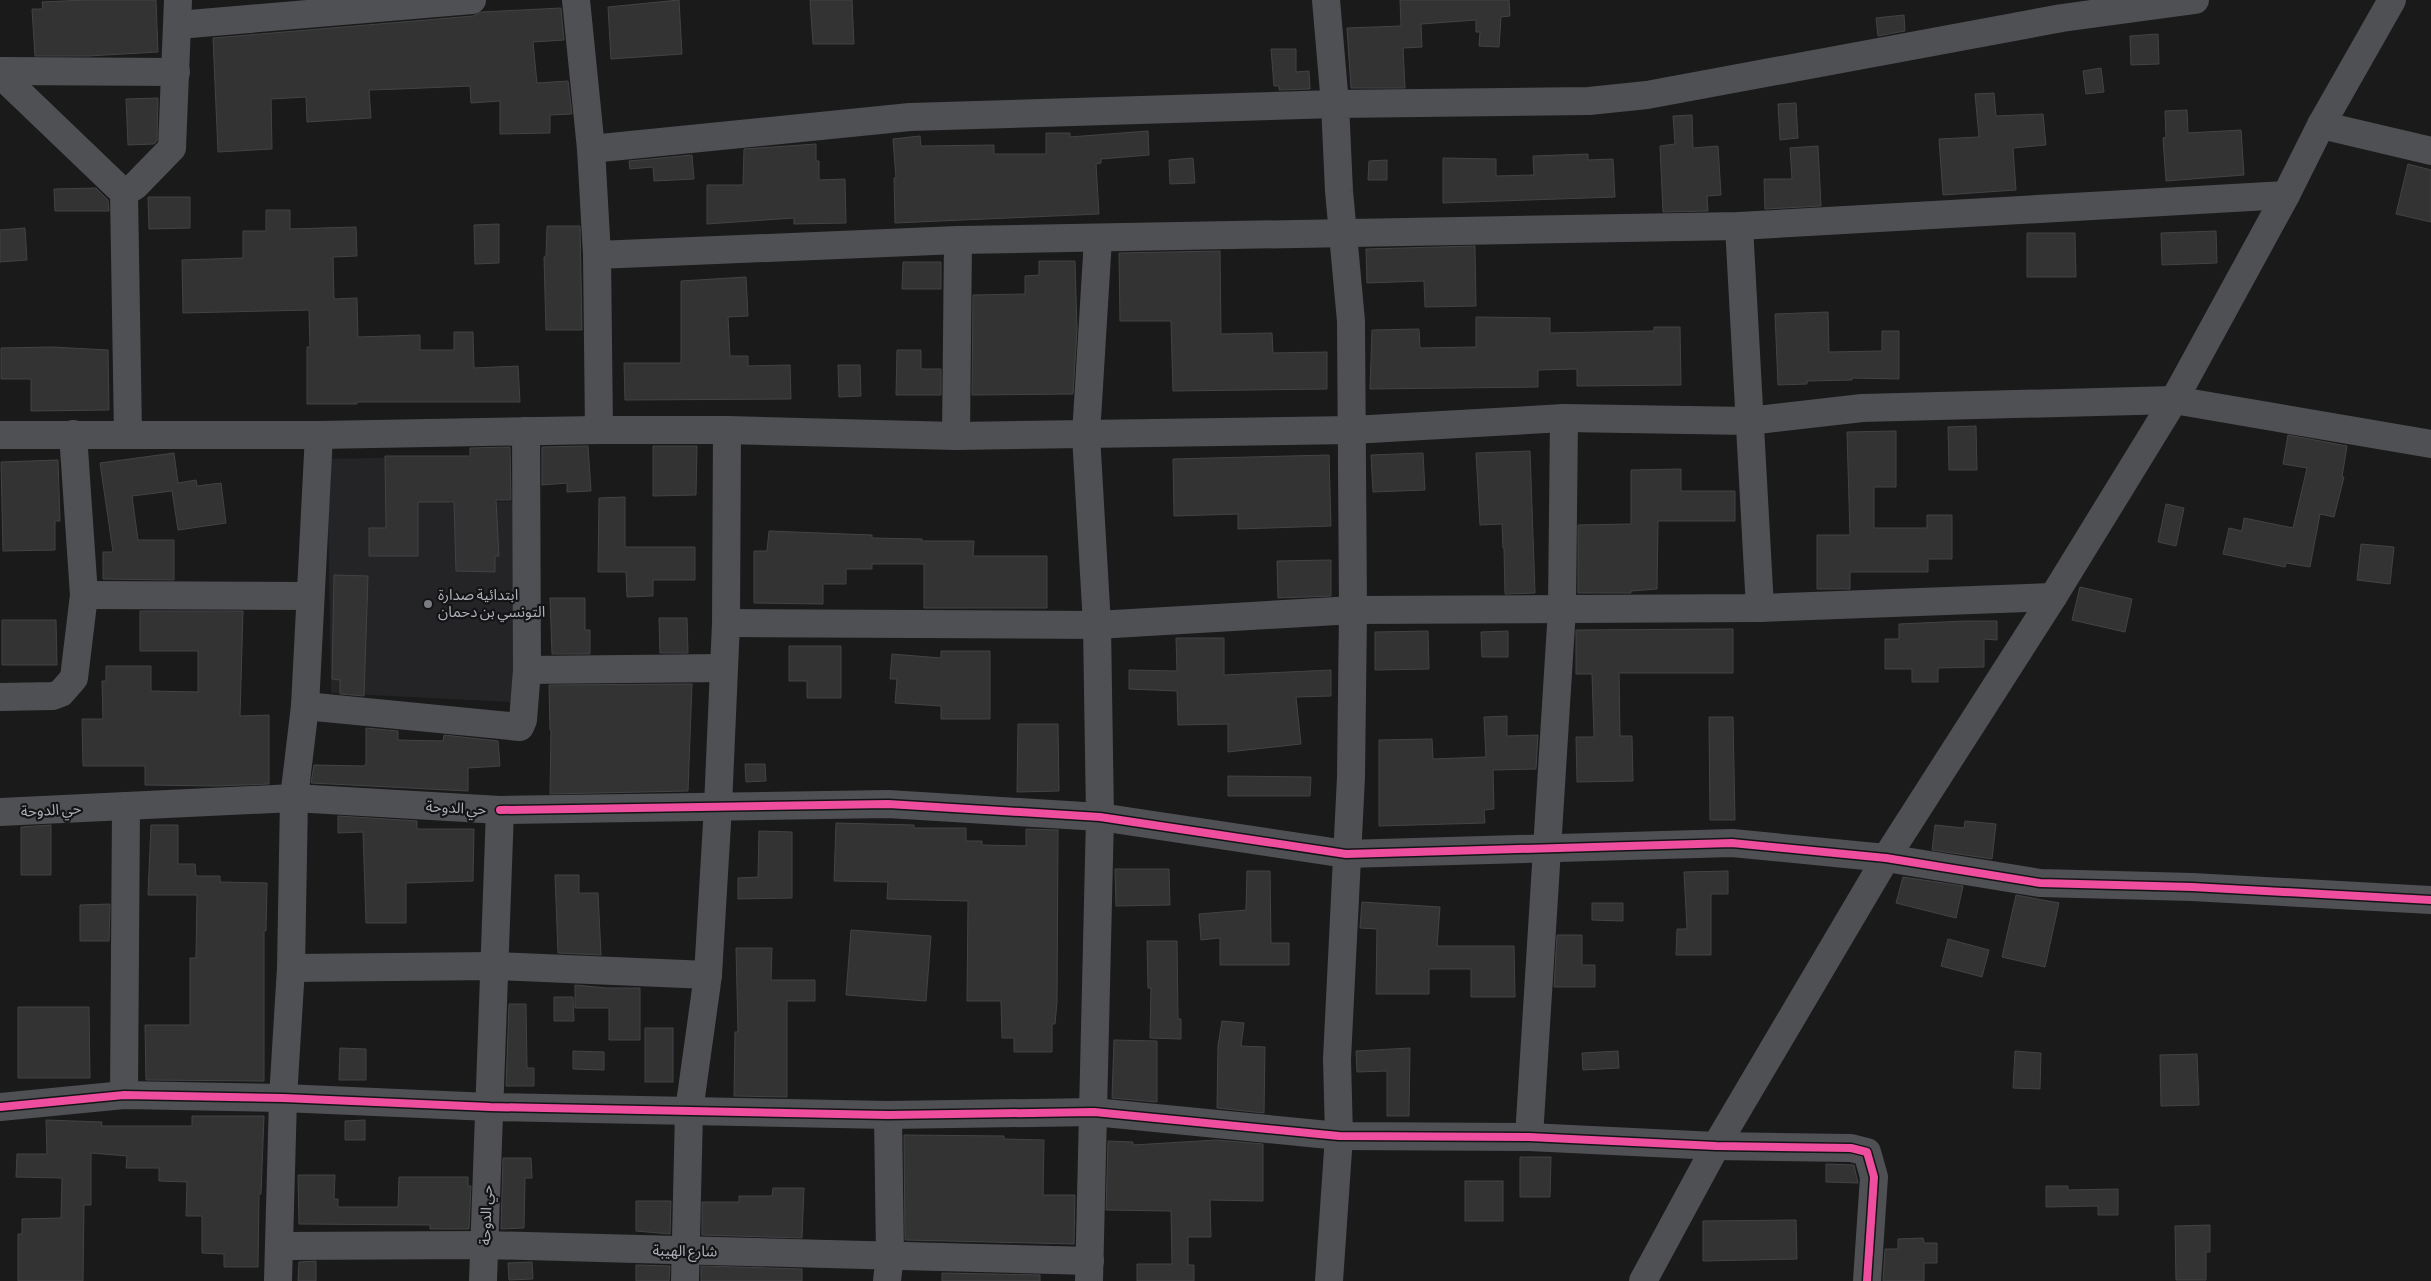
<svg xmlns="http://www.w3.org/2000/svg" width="2431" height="1281" viewBox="0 0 2431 1281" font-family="'Alegreya Sans','Noto Sans Arabic',sans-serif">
	<rect width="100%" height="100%" fill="#1a1a1a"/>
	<path fill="#242426" d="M 448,456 L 449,503 L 525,501 L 529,703 L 331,693 L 328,515 L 331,459 Z"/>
	<g fill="#333334" stroke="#434346">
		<path d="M 85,0 L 156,0 L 158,52 L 88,56 L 35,56 L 32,9 L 43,9 L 42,2 Z"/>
		<path d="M 679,0 L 682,54 L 611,59 L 608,7 Z"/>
		<path d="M 810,0 L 852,0 L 854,44 L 813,44 Z"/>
		<path d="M 1400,0 L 1509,0 L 1510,16 L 1501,17 L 1499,47 L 1479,46 L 1480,32 L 1476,32 L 1476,20 L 1421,24 L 1422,47 L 1403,48 L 1405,88 L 1351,88 L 1347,28 L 1401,26 Z"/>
		<path d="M 561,8 L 564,40 L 533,42 L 537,83 L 568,81 L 572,114 L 550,115 L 550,133 L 500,134 L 500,101 L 471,103 L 470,86 L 400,89 L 369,90 L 371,118 L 307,122 L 306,97 L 271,99 L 272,149 L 218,152 L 213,38 L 473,16 L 481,12 Z"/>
		<path d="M 1904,15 L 1905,31 L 1878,36 L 1876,18 Z"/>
		<path d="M 2158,34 L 2159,64 L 2131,65 L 2130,36 Z"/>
		<path d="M 1271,49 L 1296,49 L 1296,72 L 1309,71 L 1310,89 L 1279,90 L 1279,86 L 1274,86 Z"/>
		<path d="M 2101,68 L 2104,92 L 2086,94 L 2083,71 Z"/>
		<path d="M 1994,93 L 1996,116 L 2043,114 L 2046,145 L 2013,148 L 2016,190 L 1943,195 L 1939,139 L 1979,137 L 1975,94 Z"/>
		<path d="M 158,98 L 157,141 L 154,144 L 128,145 L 126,99 Z"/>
		<path d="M 1796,103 L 1798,138 L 1780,140 L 1778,104 Z"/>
		<path d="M 2187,110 L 2188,133 L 2241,130 L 2244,175 L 2166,181 L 2163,138 L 2166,137 L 2165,111 Z"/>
		<path d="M 1692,115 L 1693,148 L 1718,146 L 1721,195 L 1707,196 L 1708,211 L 1663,212 L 1660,146 L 1675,144 L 1673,116 Z"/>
		<path d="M 1148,131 L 1149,155 L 1101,159 L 1101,163 L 1096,164 L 1099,214 L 895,223 L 894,178 L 896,178 L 893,139 L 920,136 L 921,146 L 994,145 L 994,154 L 1046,154 L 1046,133 L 1070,133 L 1070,137 Z"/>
		<path d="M 816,144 L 816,161 L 819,161 L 819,180 L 845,179 L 846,223 L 794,224 L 794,218 L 707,224 L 707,185 L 743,185 L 744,149 Z"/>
		<path d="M 1818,146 L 1821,206 L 1765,209 L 1764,179 L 1792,179 L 1790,148 Z"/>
		<path d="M 1588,154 L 1588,160 L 1613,159 L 1615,197 L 1443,203 L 1443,158 L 1496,159 L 1496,176 L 1534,175 L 1533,156 Z"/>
		<path d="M 692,155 L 694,179 L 654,181 L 653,167 L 630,169 L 629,161 Z"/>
		<path d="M 1193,158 L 1195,183 L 1170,184 L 1169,160 Z"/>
		<path d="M 1387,160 L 1387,180 L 1368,180 L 1369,161 Z"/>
		<path d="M 2408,164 L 2431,170 L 2431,222 L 2396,214 Z"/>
		<path d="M 96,188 L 108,200 L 109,211 L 55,211 L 54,189 Z"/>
		<path d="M 148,197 L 190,197 L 190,228 L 149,229 Z"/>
		<path d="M 266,210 L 290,210 L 290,229 L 356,227 L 357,256 L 333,257 L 334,299 L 357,298 L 358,337 L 420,335 L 420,350 L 454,350 L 454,332 L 473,332 L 474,368 L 518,366 L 520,402 L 357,402 L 357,404 L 307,404 L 307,347 L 310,347 L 309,310 L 183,313 L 182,260 L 243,258 L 243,231 L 266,231 Z"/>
		<path d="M 499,224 L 499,263 L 475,264 L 474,225 Z"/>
		<path d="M 547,226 L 580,226 L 582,330 L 546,330 L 544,257 L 546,256 Z"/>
		<path d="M 25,228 L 27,260 L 0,262 L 0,230 Z"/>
		<path d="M 2216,231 L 2217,263 L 2162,265 L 2161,233 Z"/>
		<path d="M 2027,233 L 2075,233 L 2076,277 L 2027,277 Z"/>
		<path d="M 1475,246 L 1476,306 L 1425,307 L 1424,281 L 1367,283 L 1366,249 Z"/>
		<path d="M 1220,251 L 1221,334 L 1272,333 L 1273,353 L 1327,352 L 1327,389 L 1173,391 L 1171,321 L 1120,321 L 1119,253 Z"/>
		<path d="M 1039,261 L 1075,261 L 1077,330 L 1073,394 L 972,395 L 973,295 L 1025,294 L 1025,276 L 1039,275 Z"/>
		<path d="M 903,262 L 941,262 L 941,289 L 902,289 Z"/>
		<path d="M 746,277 L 748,316 L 728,317 L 730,356 L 748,356 L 748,366 L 790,365 L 791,399 L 625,400 L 624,363 L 681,363 L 681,281 Z"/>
		<path d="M 1828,312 L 1829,352 L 1882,351 L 1882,331 L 1899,331 L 1899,379 L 1852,378 L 1852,380 L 1807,381 L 1807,384 L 1778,385 L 1775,314 Z"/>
		<path d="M 1476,317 L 1550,318 L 1550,333 L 1654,331 L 1654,327 L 1680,327 L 1681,385 L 1577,386 L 1577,369 L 1538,370 L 1538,387 L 1370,389 L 1372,330 L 1419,329 L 1420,348 L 1476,347 Z"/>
		<path d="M 52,347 L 108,350 L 109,410 L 31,411 L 31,379 L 1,379 L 1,348 Z"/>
		<path d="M 897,350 L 921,350 L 921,369 L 941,369 L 941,395 L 896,395 Z"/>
		<path d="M 838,365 L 860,365 L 861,396 L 839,397 Z"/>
		<path d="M 1976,426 L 1977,470 L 1949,470 L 1948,427 Z"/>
		<path d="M 1896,431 L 1896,487 L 1874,487 L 1874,528 L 1927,528 L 1927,515 L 1952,515 L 1952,559 L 1928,559 L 1928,572 L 1850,572 L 1850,589 L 1817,589 L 1817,535 L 1850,535 L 1847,432 Z"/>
		<path d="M 2288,435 L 2347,446 L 2342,477 L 2344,477 L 2334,517 L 2320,514 L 2310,567 L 2286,563 L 2285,567 L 2223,554 L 2229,528 L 2242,531 L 2244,518 L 2293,528 L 2307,468 L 2283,464 Z"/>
		<path d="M 588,446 L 591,491 L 567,492 L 567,483 L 542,485 L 542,447 Z"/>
		<path d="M 653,446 L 697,446 L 696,495 L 653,496 Z"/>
		<path d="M 510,447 L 511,500 L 496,500 L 499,556 L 495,556 L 495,572 L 456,571 L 454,502 L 418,502 L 418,556 L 369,556 L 369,528 L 386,528 L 385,456 L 470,456 L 470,448 Z"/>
		<path d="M 1530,451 L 1535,593 L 1505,594 L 1504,548 L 1503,548 L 1502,524 L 1480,525 L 1476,453 Z"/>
		<path d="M 174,453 L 178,483 L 196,480 L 197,486 L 221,483 L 226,523 L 178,530 L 172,491 L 132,496 L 138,540 L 174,540 L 174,580 L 103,579 L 103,552 L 113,552 L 100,463 Z"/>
		<path d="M 1423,453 L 1425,490 L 1373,492 L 1371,455 Z"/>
		<path d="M 1329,455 L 1331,526 L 1238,529 L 1238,514 L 1174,516 L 1173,459 Z"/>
		<path d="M 58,460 L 60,521 L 55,521 L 55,550 L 3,551 L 1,462 Z"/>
		<path d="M 1681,469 L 1681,491 L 1735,491 L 1735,521 L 1658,521 L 1657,589 L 1631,591 L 1631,593 L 1578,593 L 1578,525 L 1631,524 L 1631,470 Z"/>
		<path d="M 625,497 L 625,547 L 695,547 L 695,580 L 653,580 L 653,596 L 627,597 L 626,572 L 598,572 L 599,498 Z"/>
		<path d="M 2166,504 L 2184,508 L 2176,546 L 2158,542 Z"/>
		<path d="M 769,531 L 872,535 L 872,538 L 922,539 L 922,541 L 974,541 L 973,556 L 1047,556 L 1047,608 L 924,608 L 924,564 L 872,564 L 872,569 L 846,569 L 846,584 L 823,584 L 823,604 L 754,603 L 754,551 L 767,551 Z"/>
		<path d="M 2361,544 L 2394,547 L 2390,584 L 2357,580 Z"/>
		<path d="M 1331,560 L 1331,596 L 1278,598 L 1277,561 Z"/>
		<path d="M 334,575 L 368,576 L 364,696 L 340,694 L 340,680 L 332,679 Z"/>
		<path d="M 2080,587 L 2132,599 L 2125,632 L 2072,620 Z"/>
		<path d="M 550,598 L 585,598 L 585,630 L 590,630 L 590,654 L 552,654 Z"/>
		<path d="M 140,611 L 243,611 L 240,716 L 269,715 L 269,784 L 216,786 L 145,785 L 145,766 L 83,766 L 82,719 L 103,719 L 102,681 L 106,681 L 106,666 L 151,666 L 151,691 L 198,692 L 198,651 L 140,651 Z"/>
		<path d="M 659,618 L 687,618 L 688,653 L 660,653 Z"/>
		<path d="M 2,620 L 56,620 L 57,665 L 2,665 Z"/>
		<path d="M 1965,621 L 1997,621 L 1997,640 L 1984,639 L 1984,667 L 1938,668 L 1938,682 L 1912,682 L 1912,669 L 1885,669 L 1885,639 L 1899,639 L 1899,624 Z"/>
		<path d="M 1733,629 L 1733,673 L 1619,673 L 1620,736 L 1632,736 L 1633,781 L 1577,782 L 1576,737 L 1594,737 L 1592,674 L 1576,674 L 1576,630 Z"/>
		<path d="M 1428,631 L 1429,669 L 1375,670 L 1375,632 Z"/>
		<path d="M 1508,631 L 1508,657 L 1482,657 L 1481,632 Z"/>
		<path d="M 1176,638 L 1224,638 L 1224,675 L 1331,670 L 1331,696 L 1296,697 L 1301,744 L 1228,752 L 1228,724 L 1178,725 L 1177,691 L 1129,689 L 1129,670 L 1177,671 Z"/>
		<path d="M 789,646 L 841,646 L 841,698 L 807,698 L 807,681 L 789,681 Z"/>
		<path d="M 941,651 L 990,651 L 990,719 L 941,719 L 941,706 L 895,703 L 897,679 L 890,679 L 892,654 L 941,658 Z"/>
		<path d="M 692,684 L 688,791 L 550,794 L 551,730 L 550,730 L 549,685 Z"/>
		<path d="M 1507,716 L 1507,736 L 1538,735 L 1536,769 L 1493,770 L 1494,809 L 1484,810 L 1485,823 L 1379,826 L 1379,740 L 1432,739 L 1433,759 L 1486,757 L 1484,717 Z"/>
		<path d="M 1709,717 L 1733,717 L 1735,820 L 1710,820 Z"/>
		<path d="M 1018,724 L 1058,724 L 1059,791 L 1017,792 Z"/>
		<path d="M 366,728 L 398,731 L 398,740 L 443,741 L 444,735 L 498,741 L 500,766 L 468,768 L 468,791 L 311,783 L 314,765 L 364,766 L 366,764 Z"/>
		<path d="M 745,764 L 765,764 L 766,781 L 746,782 Z"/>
		<path d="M 1228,776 L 1311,777 L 1310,796 L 1228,796 Z"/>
		<path d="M 338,816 L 417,821 L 417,829 L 474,829 L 473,881 L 406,883 L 406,923 L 366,923 L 363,832 L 338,833 Z"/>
		<path d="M 1965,821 L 1996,824 L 1992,859 L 1932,850 L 1935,825 L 1964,828 Z"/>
		<path d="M 836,823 L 914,825 L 914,828 L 966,828 L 966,841 L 982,841 L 982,845 L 1026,846 L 1026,829 L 1058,830 L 1057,1002 L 1055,1024 L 1052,1024 L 1052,1052 L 1014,1052 L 1014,1038 L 1002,1038 L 1001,1001 L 967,1001 L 968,901 L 887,899 L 888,882 L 834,881 Z"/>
		<path d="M 51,825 L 51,875 L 21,875 L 21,827 Z"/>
		<path d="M 151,825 L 178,825 L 178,864 L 195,864 L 196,876 L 220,876 L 220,882 L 267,883 L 266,931 L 264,931 L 264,1081 L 146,1080 L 145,1025 L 190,1025 L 190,958 L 196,958 L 197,895 L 148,895 Z"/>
		<path d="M 759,831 L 792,832 L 792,898 L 738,899 L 738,878 L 758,877 Z"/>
		<path d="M 1115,869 L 1169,869 L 1170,905 L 1116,906 Z"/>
		<path d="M 1247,871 L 1270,871 L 1271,943 L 1289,943 L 1289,965 L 1220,965 L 1220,938 L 1201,940 L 1199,914 L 1246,910 Z"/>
		<path d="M 1728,871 L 1728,894 L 1711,894 L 1711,955 L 1676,955 L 1677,929 L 1687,929 L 1684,872 Z"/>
		<path d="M 555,875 L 579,875 L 579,893 L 598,893 L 601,955 L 558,953 Z"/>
		<path d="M 1903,877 L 1963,886 L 1956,918 L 1896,903 Z"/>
		<path d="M 2016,895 L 2059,903 L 2045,967 L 2002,957 Z"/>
		<path d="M 1362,902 L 1440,907 L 1437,946 L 1514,946 L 1515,997 L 1471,997 L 1471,969 L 1429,969 L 1429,994 L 1376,994 L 1377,929 L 1360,928 Z"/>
		<path d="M 1592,903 L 1623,903 L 1623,921 L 1592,920 Z"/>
		<path d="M 110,904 L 109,941 L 80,941 L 80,905 Z"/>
		<path d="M 851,930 L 931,936 L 926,1001 L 846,995 Z"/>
		<path d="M 1557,935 L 1582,935 L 1582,965 L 1595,965 L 1595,987 L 1554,987 Z"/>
		<path d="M 1948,939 L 1989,950 L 1982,977 L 1941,966 Z"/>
		<path d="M 1147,941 L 1177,941 L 1178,1019 L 1181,1019 L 1181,1039 L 1150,1038 L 1151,988 L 1148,988 Z"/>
		<path d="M 736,948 L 772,948 L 771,980 L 815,980 L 815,1001 L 787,1001 L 787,1097 L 734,1096 L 735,1032 L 738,1032 Z"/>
		<path d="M 575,985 L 607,988 L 640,988 L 640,1040 L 609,1040 L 609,1008 L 575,1008 Z"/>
		<path d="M 554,997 L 573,997 L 574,1021 L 554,1021 Z"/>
		<path d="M 509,1004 L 526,1004 L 527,1068 L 534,1068 L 534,1086 L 506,1086 Z"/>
		<path d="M 18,1007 L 89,1007 L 90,1078 L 18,1078 Z"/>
		<path d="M 1222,1021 L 1244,1023 L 1241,1046 L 1265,1047 L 1264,1113 L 1217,1108 L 1218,1046 Z"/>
		<rect x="645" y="1028" width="28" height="54"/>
		<path d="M 1114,1040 L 1157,1041 L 1157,1102 L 1112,1098 Z"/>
		<path d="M 340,1048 L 366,1049 L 366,1080 L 339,1080 Z"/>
		<path d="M 1410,1048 L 1409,1116 L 1387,1116 L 1387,1071 L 1357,1072 L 1356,1051 Z"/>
		<path d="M 573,1051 L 604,1052 L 604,1070 L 573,1069 Z"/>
		<path d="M 1618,1051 L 1619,1068 L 1583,1070 L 1582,1053 Z"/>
		<path d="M 2015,1051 L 2041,1053 L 2040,1089 L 2013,1088 Z"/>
		<path d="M 2197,1054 L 2199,1105 L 2161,1106 L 2160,1055 Z"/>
		<path d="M 192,1116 L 264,1116 L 261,1194 L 259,1194 L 258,1267 L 224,1267 L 224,1254 L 202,1253 L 202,1216 L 186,1216 L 187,1182 L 159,1181 L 159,1168 L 126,1168 L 127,1156 L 91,1153 L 91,1205 L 84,1205 L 83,1281 L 18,1281 L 18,1234 L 22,1234 L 22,1219 L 61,1218 L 62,1178 L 16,1177 L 17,1154 L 47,1154 L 46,1120 L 102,1122 L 101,1126 L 192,1126 Z"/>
		<path d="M 365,1120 L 365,1140 L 345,1140 L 345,1121 Z"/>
		<path d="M 904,1135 L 1004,1136 L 1004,1139 L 1044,1140 L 1043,1195 L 1075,1195 L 1074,1244 L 905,1240 Z"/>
		<path d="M 1216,1140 L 1263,1144 L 1263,1201 L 1210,1200 L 1211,1237 L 1188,1237 L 1188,1265 L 1194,1265 L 1194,1281 L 1137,1281 L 1137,1264 L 1172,1264 L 1171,1211 L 1106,1210 L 1108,1141 L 1133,1142 L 1133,1145 Z"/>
		<path d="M 1520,1157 L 1551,1157 L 1550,1197 L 1520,1197 Z"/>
		<path d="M 503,1158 L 531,1158 L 532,1178 L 525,1178 L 524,1228 L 501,1229 Z"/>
		<path d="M 1826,1164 L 1854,1165 L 1858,1183 L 1826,1182 Z"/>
		<path d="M 298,1175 L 335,1175 L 334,1199 L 338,1199 L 338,1207 L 398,1207 L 399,1177 L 468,1177 L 468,1186 L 471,1186 L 469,1229 L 430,1229 L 430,1225 L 299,1224 Z"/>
		<rect x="1465" y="1181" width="38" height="40"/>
		<path d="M 2046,1186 L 2068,1186 L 2068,1190 L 2118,1189 L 2118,1215 L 2098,1215 L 2098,1206 L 2046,1207 Z"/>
		<path d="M 773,1188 L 804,1188 L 802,1238 L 702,1235 L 702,1202 L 739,1202 L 739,1196 L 772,1196 Z"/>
		<path d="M 636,1201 L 671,1201 L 670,1234 L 636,1231 Z"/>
		<path d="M 1796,1220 L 1797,1259 L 1703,1261 L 1703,1221 Z"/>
		<path d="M 2210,1225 L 2210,1252 L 2206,1252 L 2206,1280 L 2176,1280 L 2175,1226 Z"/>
		<path d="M 1923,1238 L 1924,1243 L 1937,1243 L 1937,1263 L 1924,1263 L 1924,1281 L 1883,1281 L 1885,1249 L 1898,1249 L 1898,1239 Z"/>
		<path d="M 316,1261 L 316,1281 L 298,1281 L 299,1262 Z"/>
		<path d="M 532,1262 L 533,1279 L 509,1280 L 508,1263 Z"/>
		<path d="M 636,1265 L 670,1266 L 669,1281 L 636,1281 Z"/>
		<path d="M 701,1266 L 802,1269 L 802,1281 L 701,1281 Z"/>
		<path d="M 942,1273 L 1040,1275 L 1040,1281 L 942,1281 Z"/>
	</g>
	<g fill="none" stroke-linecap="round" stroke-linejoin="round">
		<g stroke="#4f5053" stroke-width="28">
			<path d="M 1326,0 L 1335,104 L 1339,191 L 1351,321 L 1353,610 L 1351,777 L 1337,1059 L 1339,1136 L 1329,1281"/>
			<path d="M 178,25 L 472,0"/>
			<path d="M 0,71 L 176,72"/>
			<path d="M 0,74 L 124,193"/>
			<path d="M 2321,125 L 2431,151"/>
			<path d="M 591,149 L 910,117 L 1335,104 L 1589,101 L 1647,95 L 2062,18 L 2195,0"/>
			<path d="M 1739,226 L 1760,608"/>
			<path d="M 597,255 L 958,240 L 1739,226 L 2286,195"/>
			<path d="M 599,430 L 727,430 L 726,623 L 718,806 L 708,975 L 689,1111 L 685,1281"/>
			<path d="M 727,430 L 956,436 L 1352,430 L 1564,418 L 1749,421 L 1862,408 L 2174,400 L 2431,444"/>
			<path d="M 128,434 L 124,193 L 135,186 L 172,148 L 178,0"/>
			<path d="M 0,435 L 319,435 L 305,706 L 294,798 L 291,968 L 283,1098 L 278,1281"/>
			<path d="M 319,435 L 599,430 L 597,255 L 591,149 L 576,0"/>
			<path d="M 956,436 L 958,240"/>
			<path d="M 84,595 L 309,596"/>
			<path d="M 726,623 L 1097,625 L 1353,610 L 1760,608 L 2053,597"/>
			<path d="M 527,670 L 723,668"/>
			<path d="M 0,697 L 53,696 L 61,693 L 74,678 L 84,595 L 73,434"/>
			<path d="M 305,706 L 520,727 L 523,720 L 527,670 L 526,431"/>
			<path d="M 500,810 L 888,804 L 1100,817 L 1346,854 L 1732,843 L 1886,858 L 2040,883 L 2192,887 L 2431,900"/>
			<path d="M 0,812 L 294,798 L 500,810 L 483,1281"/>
			<path d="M 291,968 L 495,966 L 708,975"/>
			<path d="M 124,1095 L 126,806"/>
			<path d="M 0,1107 L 124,1095 L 283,1098 L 490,1107 L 888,1115 L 1094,1112 L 1339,1136 L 1529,1137 L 1716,1146 L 1851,1148 L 1867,1152 L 1874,1177 L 1867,1281"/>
			<path d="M 1529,1137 L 1562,609 L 1564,418"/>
			<path d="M 280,1246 L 485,1245 L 1090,1261"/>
			<path d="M 887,1281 L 890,1255 L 888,1115"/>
			<path d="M 1089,1281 L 1100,817 L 1097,625 L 1086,435 L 1098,239"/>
			<path d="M 1643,1281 L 1716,1146 L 1886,858 L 2053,597 L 2174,400 L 2286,195 L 2321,125 L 2392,0"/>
		</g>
		<g stroke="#141416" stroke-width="11">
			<g id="cycleway">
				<path d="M 500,810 L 888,804 L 1100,817 L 1346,854 L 1732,843 L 1886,858 L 2040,883 L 2192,887 L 2431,900"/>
				<path d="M 0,1107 L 124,1095 L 283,1098 L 490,1107 L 888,1115 L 1094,1112 L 1339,1136 L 1529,1137 L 1716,1146 L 1851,1148 L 1867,1152 L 1874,1177 L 1867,1281"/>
			</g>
		</g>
		<use href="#cycleway" stroke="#ef4d9e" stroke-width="8"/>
	</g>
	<circle fill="#7a7c81" stroke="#141416" stroke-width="2" cx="428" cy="604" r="5"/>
	<g text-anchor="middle" stroke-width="4.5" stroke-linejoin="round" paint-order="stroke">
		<g font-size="15" fill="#adb0b9" stroke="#141416" text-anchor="start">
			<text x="438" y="600">ابتدائية صدارة<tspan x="438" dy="17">التونسي بن دحمان</tspan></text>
		</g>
		<g font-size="15" fill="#adb0b9" stroke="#141416">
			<text transform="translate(456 808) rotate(3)" y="5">حي الدوحة</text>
			<text transform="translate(51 810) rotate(-3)" y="5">حي الدوحة</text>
			<text transform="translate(486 1215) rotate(-88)" y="5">حي الدوحة</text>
			<text transform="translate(685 1251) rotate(1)" y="5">شارع الهيبة</text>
		</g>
	</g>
</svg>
